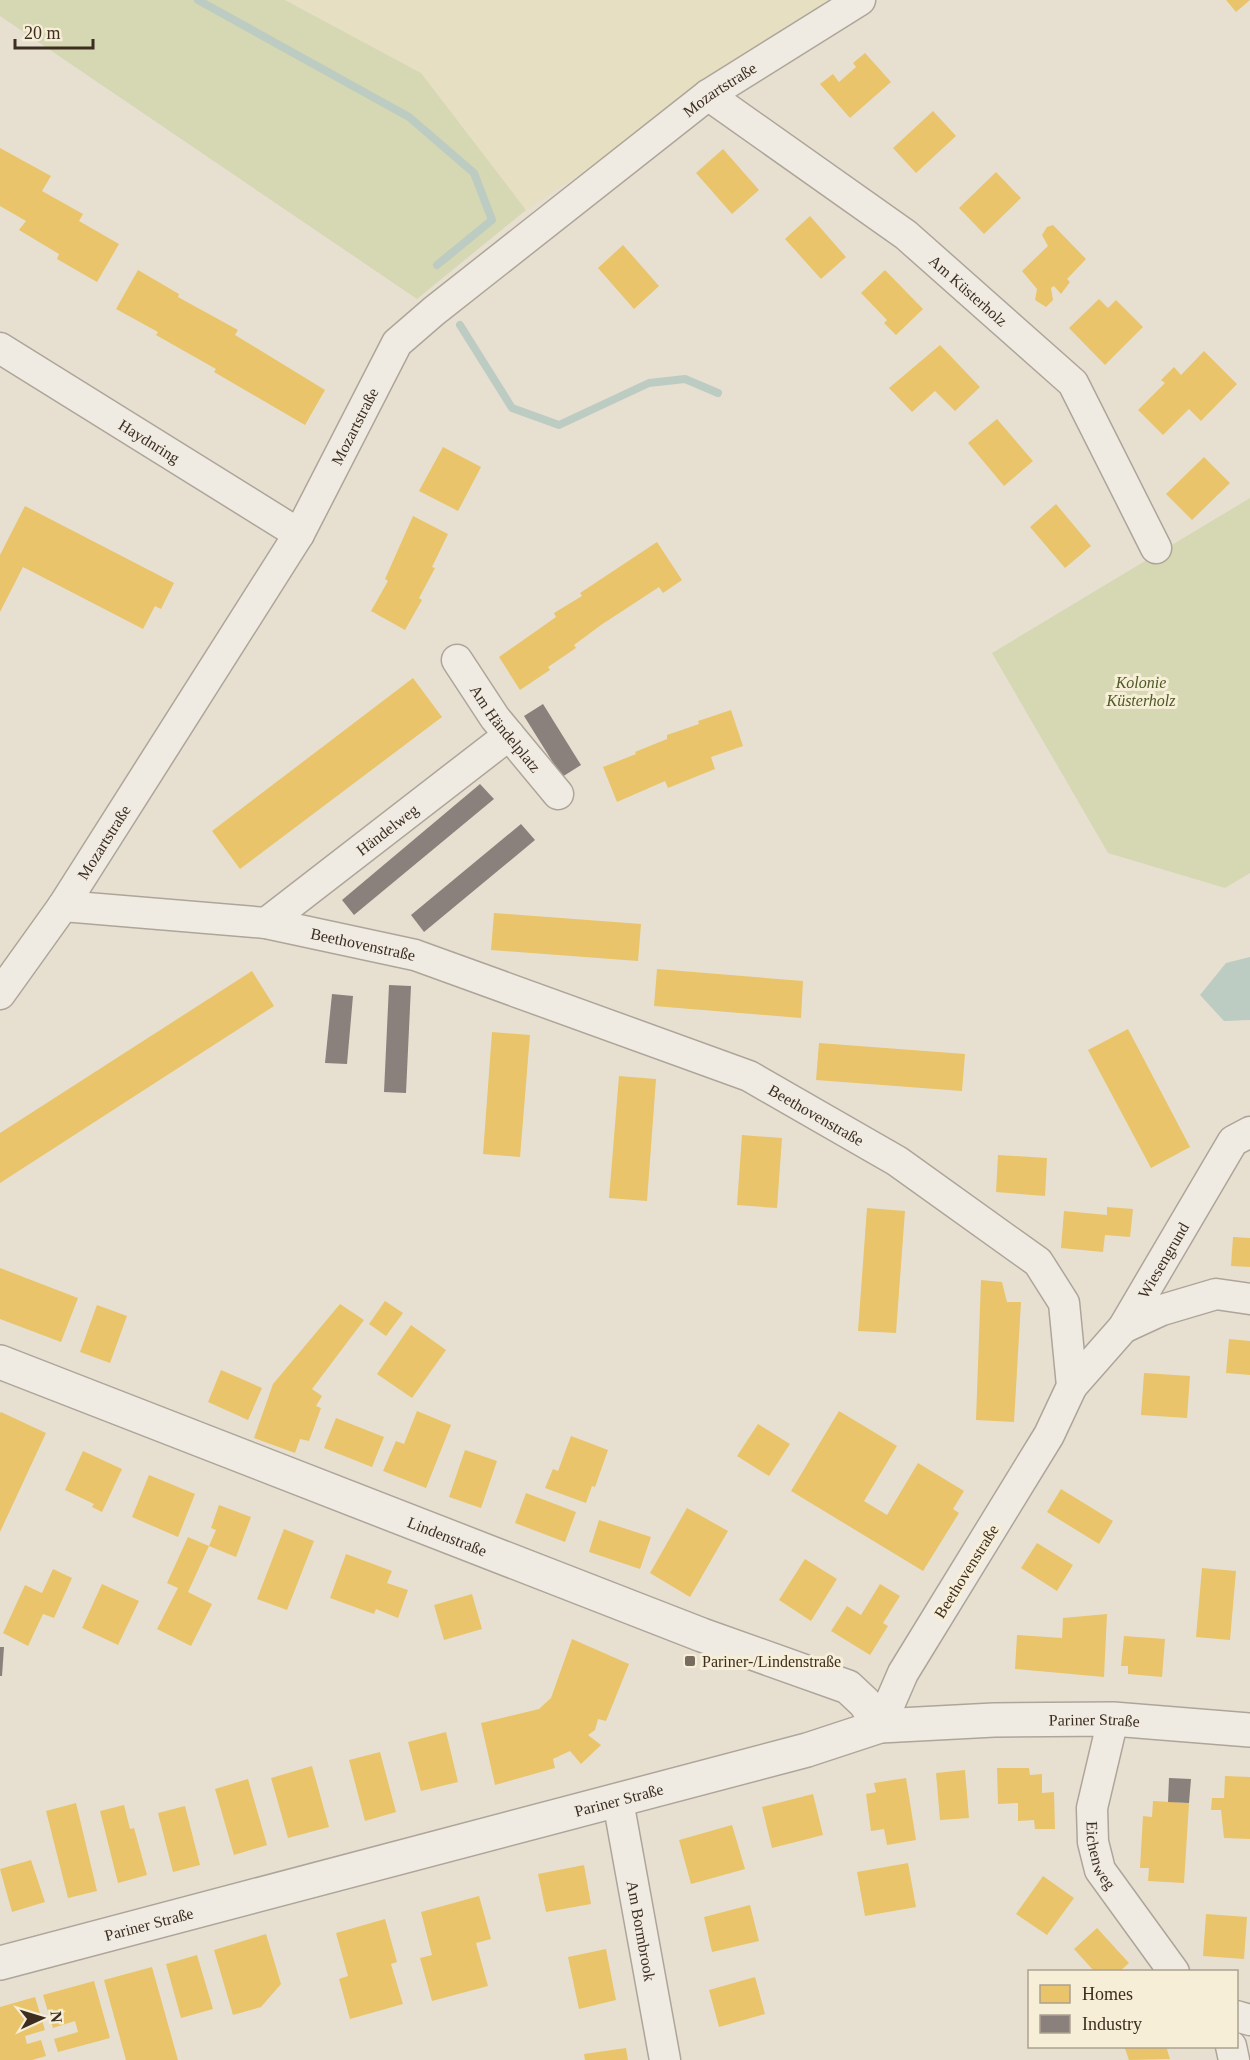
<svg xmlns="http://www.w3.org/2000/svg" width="1250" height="2060" viewBox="0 0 1250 2060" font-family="'Times New Roman',serif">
	<rect width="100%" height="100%" fill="#e7e0d1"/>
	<path fill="#e6dfc2" d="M 286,0 L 843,0 L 526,210 L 421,73 Z"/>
	<g fill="#d6d7b3">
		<path d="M 0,0 L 285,0 L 421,73 L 526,210 L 417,299 L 0,16 Z"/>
		<path d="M 1250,498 L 1250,873 L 1225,888 L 1108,853 L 992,653 Z"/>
	</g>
	<path fill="#bcccc2" d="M 1250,957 L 1250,1020 L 1224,1021 L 1200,995 L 1226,963 Z"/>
	<g fill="#e9c46a">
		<path d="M 1226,0 L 1250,0 L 1236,12 Z"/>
		<path d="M 865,53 L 891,82 L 850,118 L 820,84 L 833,74 L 839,82 L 856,67 L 853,63 Z"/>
		<path d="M 933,111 L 956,136 L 916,173 L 893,148 Z"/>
		<path d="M 0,148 L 51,176 L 42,191 L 83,214 L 79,221 L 119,244 L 97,282 L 57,259 L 59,254 L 19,230 L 26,221 L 0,206 Z"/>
		<path d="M 723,149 L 759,190 L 732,214 L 696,173 Z"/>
		<path d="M 996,172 L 1021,198 L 984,234 L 959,208 Z"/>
		<path d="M 810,216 L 846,257 L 821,279 L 785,239 Z"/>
		<path d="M 1053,225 L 1086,259 L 1067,279 L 1070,282 L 1061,294 L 1054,286 L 1051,288 L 1053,300 L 1046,307 L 1035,300 L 1037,289 L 1022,271 L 1048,246 L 1042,235 L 1047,227 Z"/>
		<path d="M 623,245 L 659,286 L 634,309 L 598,268 Z"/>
		<path d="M 138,270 L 179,294 L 178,297 L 238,330 L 235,335 L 325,390 L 305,425 L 214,372 L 216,369 L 156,335 L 158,332 L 116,309 Z"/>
		<path d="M 885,270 L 923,309 L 896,335 L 884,323 L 887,320 L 861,293 Z"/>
		<path d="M 1099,299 L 1108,308 L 1116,300 L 1143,327 L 1105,365 L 1069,328 Z"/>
		<path d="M 940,345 L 980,387 L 955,411 L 935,391 L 912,412 L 889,388 Z"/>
		<path d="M 1204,351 L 1237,384 L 1201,421 L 1189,409 L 1163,435 L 1138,410 L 1165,383 L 1161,380 L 1174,367 L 1181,375 Z"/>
		<path d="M 997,419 L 1033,461 L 1004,486 L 968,443 Z"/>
		<path d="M 443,447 L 481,467 L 458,511 L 419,491 Z"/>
		<path d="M 1204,457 L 1230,483 L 1192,520 L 1166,494 Z"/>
		<path d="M 1056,504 L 1091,546 L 1065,568 L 1030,527 Z"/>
		<path d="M 25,506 L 174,583 L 161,609 L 155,606 L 143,629 L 23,567 L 0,612 L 0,555 Z"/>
		<path d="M 413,516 L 448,534 L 432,567 L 435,568 L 419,598 L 422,600 L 405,630 L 371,611 L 388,581 L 385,579 Z"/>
		<path d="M 657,542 L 682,580 L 663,593 L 659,587 L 601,625 L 574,645 L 576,648 L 548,667 L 550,670 L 520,690 L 499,657 L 556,617 L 554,613 L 582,596 L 580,593 Z"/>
		<path d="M 413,678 L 442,717 L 240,869 L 212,831 Z"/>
		<path d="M 731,710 L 743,746 L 711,757 L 715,769 L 668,788 L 665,781 L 617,802 L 603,767 L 636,754 L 635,752 L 667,739 L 667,735 L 699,724 L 698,721 Z"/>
		<path d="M 494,913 L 641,924 L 638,961 L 491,950 Z"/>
		<path d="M 657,969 L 803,981 L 801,1018 L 654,1006 Z"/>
		<path d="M 252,971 L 274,1006 L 0,1183 L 0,1133 Z"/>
		<path d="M 1128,1029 L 1190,1147 L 1151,1168 L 1088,1050 Z"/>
		<path d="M 492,1032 L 530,1035 L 520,1157 L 483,1154 Z"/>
		<path d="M 819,1043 L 965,1054 L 962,1091 L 816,1080 Z"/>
		<path d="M 619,1076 L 656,1079 L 647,1201 L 609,1198 Z"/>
		<path d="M 742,1135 L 782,1138 L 777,1208 L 737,1205 Z"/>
		<path d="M 998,1155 L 1047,1158 L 1045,1196 L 996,1192 Z"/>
		<path d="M 1107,1207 L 1133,1209 L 1130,1237 L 1105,1235 L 1103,1252 L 1061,1248 L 1064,1211 L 1107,1215 Z"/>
		<path d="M 867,1208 L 905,1211 L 896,1333 L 858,1331 Z"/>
		<path d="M 1233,1237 L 1250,1238 L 1250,1267 L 1231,1266 Z"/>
		<path d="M 0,1268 L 78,1298 L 61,1342 L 0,1319 Z"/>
		<path d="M 981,1280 L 1002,1282 L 1007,1302 L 1021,1302 L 1014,1422 L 976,1420 Z"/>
		<path d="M 385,1301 L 403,1313 L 386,1336 L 369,1324 Z"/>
		<path d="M 340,1304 L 364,1320 L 312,1389 L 322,1396 L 316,1406 L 321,1408 L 309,1441 L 300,1439 L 295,1453 L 254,1438 L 273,1384 Z"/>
		<path d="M 97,1305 L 127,1316 L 110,1363 L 80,1352 Z"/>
		<path d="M 411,1325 L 446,1350 L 412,1398 L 377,1374 Z"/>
		<path d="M 1229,1339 L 1250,1341 L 1250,1375 L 1226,1373 Z"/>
		<path d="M 221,1370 L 262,1388 L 248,1420 L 208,1402 Z"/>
		<path d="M 1144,1373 L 1190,1376 L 1187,1418 L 1141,1415 Z"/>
		<path d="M 417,1411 L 451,1425 L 426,1488 L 383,1471 L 396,1441 L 404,1444 Z"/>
		<path d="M 839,1411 L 897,1446 L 864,1501 L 887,1515 L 918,1463 L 964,1491 L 953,1509 L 959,1513 L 923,1571 L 791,1491 Z"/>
		<path d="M 1,1412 L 46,1433 L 0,1532 L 0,1413 Z"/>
		<path d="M 336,1418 L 384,1437 L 372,1467 L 324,1448 Z"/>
		<path d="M 758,1424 L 790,1444 L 769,1476 L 737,1456 Z"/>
		<path d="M 571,1436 L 608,1450 L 595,1487 L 592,1486 L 586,1503 L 545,1488 L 553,1469 L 558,1471 Z"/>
		<path d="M 465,1450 L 497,1461 L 481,1508 L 449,1497 Z"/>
		<path d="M 83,1451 L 122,1469 L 102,1512 L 92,1507 L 94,1504 L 65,1490 Z"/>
		<path d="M 149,1475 L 195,1494 L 178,1537 L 132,1517 Z"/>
		<path d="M 1061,1489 L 1113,1521 L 1099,1544 L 1047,1512 Z"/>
		<path d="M 526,1493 L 576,1512 L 565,1542 L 515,1523 Z"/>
		<path d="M 219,1505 L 251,1517 L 236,1557 L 209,1546 L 216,1530 L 211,1528 Z"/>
		<path d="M 687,1508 L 728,1531 L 690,1597 L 650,1573 Z"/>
		<path d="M 599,1520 L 651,1537 L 640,1569 L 589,1552 Z"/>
		<path d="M 284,1529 L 314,1541 L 287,1610 L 257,1599 Z"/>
		<path d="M 188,1537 L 209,1546 L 188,1592 L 212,1604 L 191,1646 L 157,1629 L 178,1588 L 167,1583 Z"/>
		<path d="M 1037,1543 L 1073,1565 L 1057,1591 L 1021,1568 Z"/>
		<path d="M 346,1554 L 392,1571 L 387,1583 L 408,1590 L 398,1618 L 376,1609 L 374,1614 L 330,1598 Z"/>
		<path d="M 805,1559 L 837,1579 L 811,1621 L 779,1600 Z"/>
		<path d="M 1202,1568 L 1236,1571 L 1230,1640 L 1196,1637 Z"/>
		<path d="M 53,1569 L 72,1578 L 54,1618 L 43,1614 L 28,1646 L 3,1633 L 25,1585 L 42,1593 Z"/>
		<path d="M 102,1584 L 139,1601 L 118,1645 L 82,1628 Z"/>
		<path d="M 880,1584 L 900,1596 L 883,1623 L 888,1626 L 870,1655 L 831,1631 L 847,1606 L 861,1615 Z"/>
		<path d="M 472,1594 L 482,1629 L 444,1640 L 434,1605 Z"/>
		<path d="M 1107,1614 L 1104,1677 L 1015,1669 L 1017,1635 L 1062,1638 L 1063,1618 Z"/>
		<path d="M 1124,1636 L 1165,1639 L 1162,1677 L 1128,1674 L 1128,1666 L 1121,1666 Z"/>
		<path d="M 572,1639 L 629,1664 L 606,1721 L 598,1719 L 595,1730 L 588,1735 L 601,1745 L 581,1764 L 570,1751 L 553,1759 L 555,1768 L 495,1785 L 481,1723 L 539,1709 L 551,1698 Z"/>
		<path d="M 446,1732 L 458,1782 L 421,1791 L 408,1742 Z"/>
		<path d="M 380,1752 L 396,1812 L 365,1821 L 349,1760 Z"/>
		<path d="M 312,1766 L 329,1827 L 288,1838 L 271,1778 Z"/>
		<path d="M 997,1768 L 1029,1768 L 1030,1775 L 1042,1774 L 1042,1793 L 1054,1792 L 1055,1829 L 1035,1829 L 1034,1820 L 1018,1821 L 1018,1803 L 998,1804 Z"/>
		<path d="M 965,1770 L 969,1818 L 940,1820 L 936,1773 Z"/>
		<path d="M 1225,1776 L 1250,1777 L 1250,1839 L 1224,1838 L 1221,1810 L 1211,1810 L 1212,1798 L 1224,1798 Z"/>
		<path d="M 906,1778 L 916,1840 L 887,1845 L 884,1829 L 871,1831 L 866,1794 L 876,1792 L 874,1783 Z"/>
		<path d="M 248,1779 L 267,1845 L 234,1855 L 215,1789 Z"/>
		<path d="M 813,1794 L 823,1835 L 772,1848 L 762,1807 Z"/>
		<path d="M 1153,1801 L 1189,1803 L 1184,1883 L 1148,1881 L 1149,1868 L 1140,1868 L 1143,1816 L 1152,1817 Z"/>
		<path d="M 76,1803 L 97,1891 L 68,1898 L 46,1811 Z"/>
		<path d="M 124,1805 L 130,1829 L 134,1828 L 147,1875 L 118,1883 L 100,1811 Z"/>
		<path d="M 185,1806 L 200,1865 L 173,1872 L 158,1813 Z"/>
		<path d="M 732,1825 L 745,1869 L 691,1884 L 679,1840 Z"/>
		<path d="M 31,1860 L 45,1902 L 12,1912 L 0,1869 Z"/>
		<path d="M 908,1863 L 916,1907 L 865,1916 L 857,1872 Z"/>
		<path d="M 584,1865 L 591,1904 L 546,1912 L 538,1874 Z"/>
		<path d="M 1043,1876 L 1074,1898 L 1047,1935 L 1016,1914 Z"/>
		<path d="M 479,1896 L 491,1939 L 476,1943 L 488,1986 L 432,2001 L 420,1958 L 432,1955 L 421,1912 Z"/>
		<path d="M 750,1905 L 759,1941 L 712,1952 L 704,1917 Z"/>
		<path d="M 1206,1914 L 1247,1917 L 1244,1959 L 1203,1956 Z"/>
		<path d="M 385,1919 L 397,1962 L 391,1964 L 403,2004 L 350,2019 L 339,1979 L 348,1976 L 336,1933 Z"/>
		<path d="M 1097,1928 L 1129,1963 L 1120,1971 L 1094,1971 L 1074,1949 Z"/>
		<path d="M 266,1934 L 281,1984 L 261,2007 L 233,2015 L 214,1950 Z"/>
		<path d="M 606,1949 L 616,2000 L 579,2009 L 568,1957 Z"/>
		<path d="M 197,1955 L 213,2009 L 181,2018 L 166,1964 Z"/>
		<path d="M 152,1967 L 178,2060 L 126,2060 L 104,1980 Z"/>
		<path d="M 755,1977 L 765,2014 L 719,2027 L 709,1990 Z"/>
		<path d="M 94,1981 L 110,2038 L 58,2052 L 54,2039 L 78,2032 L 75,2021 L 53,2028 L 43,1995 Z"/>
		<path d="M 35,1997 L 45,2030 L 25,2036 L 27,2044 L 41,2040 L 46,2056 L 32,2060 L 0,2060 L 0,2007 Z"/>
		<path d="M 1124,2046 L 1166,2046 L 1170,2059 L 1129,2060 Z"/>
		<path d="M 626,2048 L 628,2060 L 585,2060 L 584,2054 Z"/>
	</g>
	<g fill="#8a817c">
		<path d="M 543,704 L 581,765 L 562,777 L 524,716 Z"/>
		<path d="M 480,784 L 494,799 L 354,915 L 342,900 Z"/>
		<path d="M 521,824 L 535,840 L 424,932 L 411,915 Z"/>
		<path d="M 389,985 L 411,986 L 406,1093 L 384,1092 Z"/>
		<path d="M 332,994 L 353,996 L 347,1064 L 325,1063 Z"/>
		<path d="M 0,1647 L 4,1647 L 2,1676 L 0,1676 Z"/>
		<path d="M 1169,1778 L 1191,1779 L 1189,1803 L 1168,1802 Z"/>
	</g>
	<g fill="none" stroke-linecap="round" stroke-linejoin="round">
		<g stroke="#bcccc2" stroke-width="8">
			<path d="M 198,0 L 409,117 L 474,173 L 492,220 L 437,265"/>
			<path d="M 460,325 L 512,408 L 559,425 L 649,383 L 685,379 L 718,393"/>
		</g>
		<g stroke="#ada599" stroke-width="33">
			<g id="minor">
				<path id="s1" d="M 708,95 L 906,235 L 1073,383 L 1156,548"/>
				<path id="s2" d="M 0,348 L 299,534"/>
				<path id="s3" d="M 457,660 L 495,718 L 558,794"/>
				<path id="s4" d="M 63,906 L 266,923 L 415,955 L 749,1076 L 897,1161 L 1038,1262 L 1064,1303 L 1072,1386 L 1049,1435 L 903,1673 L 880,1726"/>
				<path id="s5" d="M 266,923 L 509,735"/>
				<path id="s6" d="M 0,994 L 63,906 L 299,534 L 397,343 L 434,311 L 708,95 L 860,0"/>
				<path d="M 1123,1328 L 1162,1310 L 1216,1294 L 1250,1299"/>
				<path id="s7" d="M 1072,1386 L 1123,1328 L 1233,1141 L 1250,1132"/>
				<path id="s8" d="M 1113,1719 L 1092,1808 L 1093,1842 L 1100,1870 L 1174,1972"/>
				<path id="s9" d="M 618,1801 L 665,2060"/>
				<path d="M 1236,2016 L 1250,2020"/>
				<path d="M 1231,2046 L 1234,2060"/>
			</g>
		</g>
		<g stroke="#ada599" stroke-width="36">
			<g id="tertiary">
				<path id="s10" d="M 0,1362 L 702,1635 L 848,1687 L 865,1703 L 880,1726"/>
				<path id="s11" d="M 0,1963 L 807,1750 L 880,1726 L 994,1720 L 1113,1719 L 1250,1730"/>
			</g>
		</g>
		<use href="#minor" stroke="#efebe3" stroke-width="30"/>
		<use href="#tertiary" stroke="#efebe3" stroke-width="33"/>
	</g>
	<rect fill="#786c5e" stroke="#f7eed8" stroke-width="2" x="684" y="1655" width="12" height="12" rx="3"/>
	<g text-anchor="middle" stroke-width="6" stroke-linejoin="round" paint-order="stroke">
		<g font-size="16" fill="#3d2e20" stroke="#f7eed8">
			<text dy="6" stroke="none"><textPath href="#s6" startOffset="1174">Mozartstraße</textPath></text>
			<text dy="6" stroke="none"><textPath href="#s1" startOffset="326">Am Küsterholz</textPath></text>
			<text dy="6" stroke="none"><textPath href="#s6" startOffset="670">Mozartstraße</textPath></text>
			<text dy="6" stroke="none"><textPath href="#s2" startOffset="176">Haydnring</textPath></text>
			<text dy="6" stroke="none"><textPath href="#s3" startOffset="84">Am Händelplatz</textPath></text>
			<text dy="6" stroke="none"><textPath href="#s5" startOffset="153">Händelweg</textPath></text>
			<text dy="6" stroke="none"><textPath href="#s6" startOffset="184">Mozartstraße</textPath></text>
			<text dy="6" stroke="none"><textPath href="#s4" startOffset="303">Beethovenstraße</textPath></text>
			<text dy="6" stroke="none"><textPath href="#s4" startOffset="789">Beethovenstraße</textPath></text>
			<text dy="6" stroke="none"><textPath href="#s7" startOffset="156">Wiesengrund</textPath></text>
			<text dy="6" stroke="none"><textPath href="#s10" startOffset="480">Lindenstraße</textPath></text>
			<text transform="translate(966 1571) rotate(-58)" y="6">Beethovenstraße</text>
			<text dy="6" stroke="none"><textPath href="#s11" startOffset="1126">Pariner Straße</textPath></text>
			<text dy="6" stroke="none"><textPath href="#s11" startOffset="640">Pariner Straße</textPath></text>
			<text dy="6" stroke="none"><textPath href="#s8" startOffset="140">Eichenweg</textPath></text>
			<text dy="6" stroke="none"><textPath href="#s11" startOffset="154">Pariner Straße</textPath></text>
			<text dy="6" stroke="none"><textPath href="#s9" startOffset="132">Am Bormbrook</textPath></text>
		</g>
		<g font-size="16" font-style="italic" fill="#4d5a26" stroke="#f7eed8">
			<text x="1141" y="688">Kolonie<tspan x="1141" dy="18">Küsterholz</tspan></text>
		</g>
		<g font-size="16" fill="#3d2e20" stroke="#f7eed8" text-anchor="start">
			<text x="702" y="1667">Pariner-/Lindenstraße</text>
		</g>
	</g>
	<rect x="1028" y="1970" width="210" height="78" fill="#f7eed8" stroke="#ada18e" stroke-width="1.5"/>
	<rect x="1040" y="1985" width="30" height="18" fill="#e9c46a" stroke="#ada18e" stroke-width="1.5"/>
	<text x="1082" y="2000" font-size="18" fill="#3d2e20">Homes</text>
	<rect x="1040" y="2015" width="30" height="18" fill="#8a817c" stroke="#ada18e" stroke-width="1.5"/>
	<text x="1082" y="2030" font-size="18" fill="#3d2e20">Industry</text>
	<g transform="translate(42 2018) rotate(86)" stroke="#f7eed8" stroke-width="4.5" paint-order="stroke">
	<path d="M0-4.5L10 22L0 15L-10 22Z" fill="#3d2e20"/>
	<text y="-9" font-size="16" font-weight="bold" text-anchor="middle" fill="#3d2e20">N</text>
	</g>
	<path d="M15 39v9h78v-9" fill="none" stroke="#3d2e20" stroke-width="3"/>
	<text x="24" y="39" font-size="18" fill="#3d2e20" stroke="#f7eed8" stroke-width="4.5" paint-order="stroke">20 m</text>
</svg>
